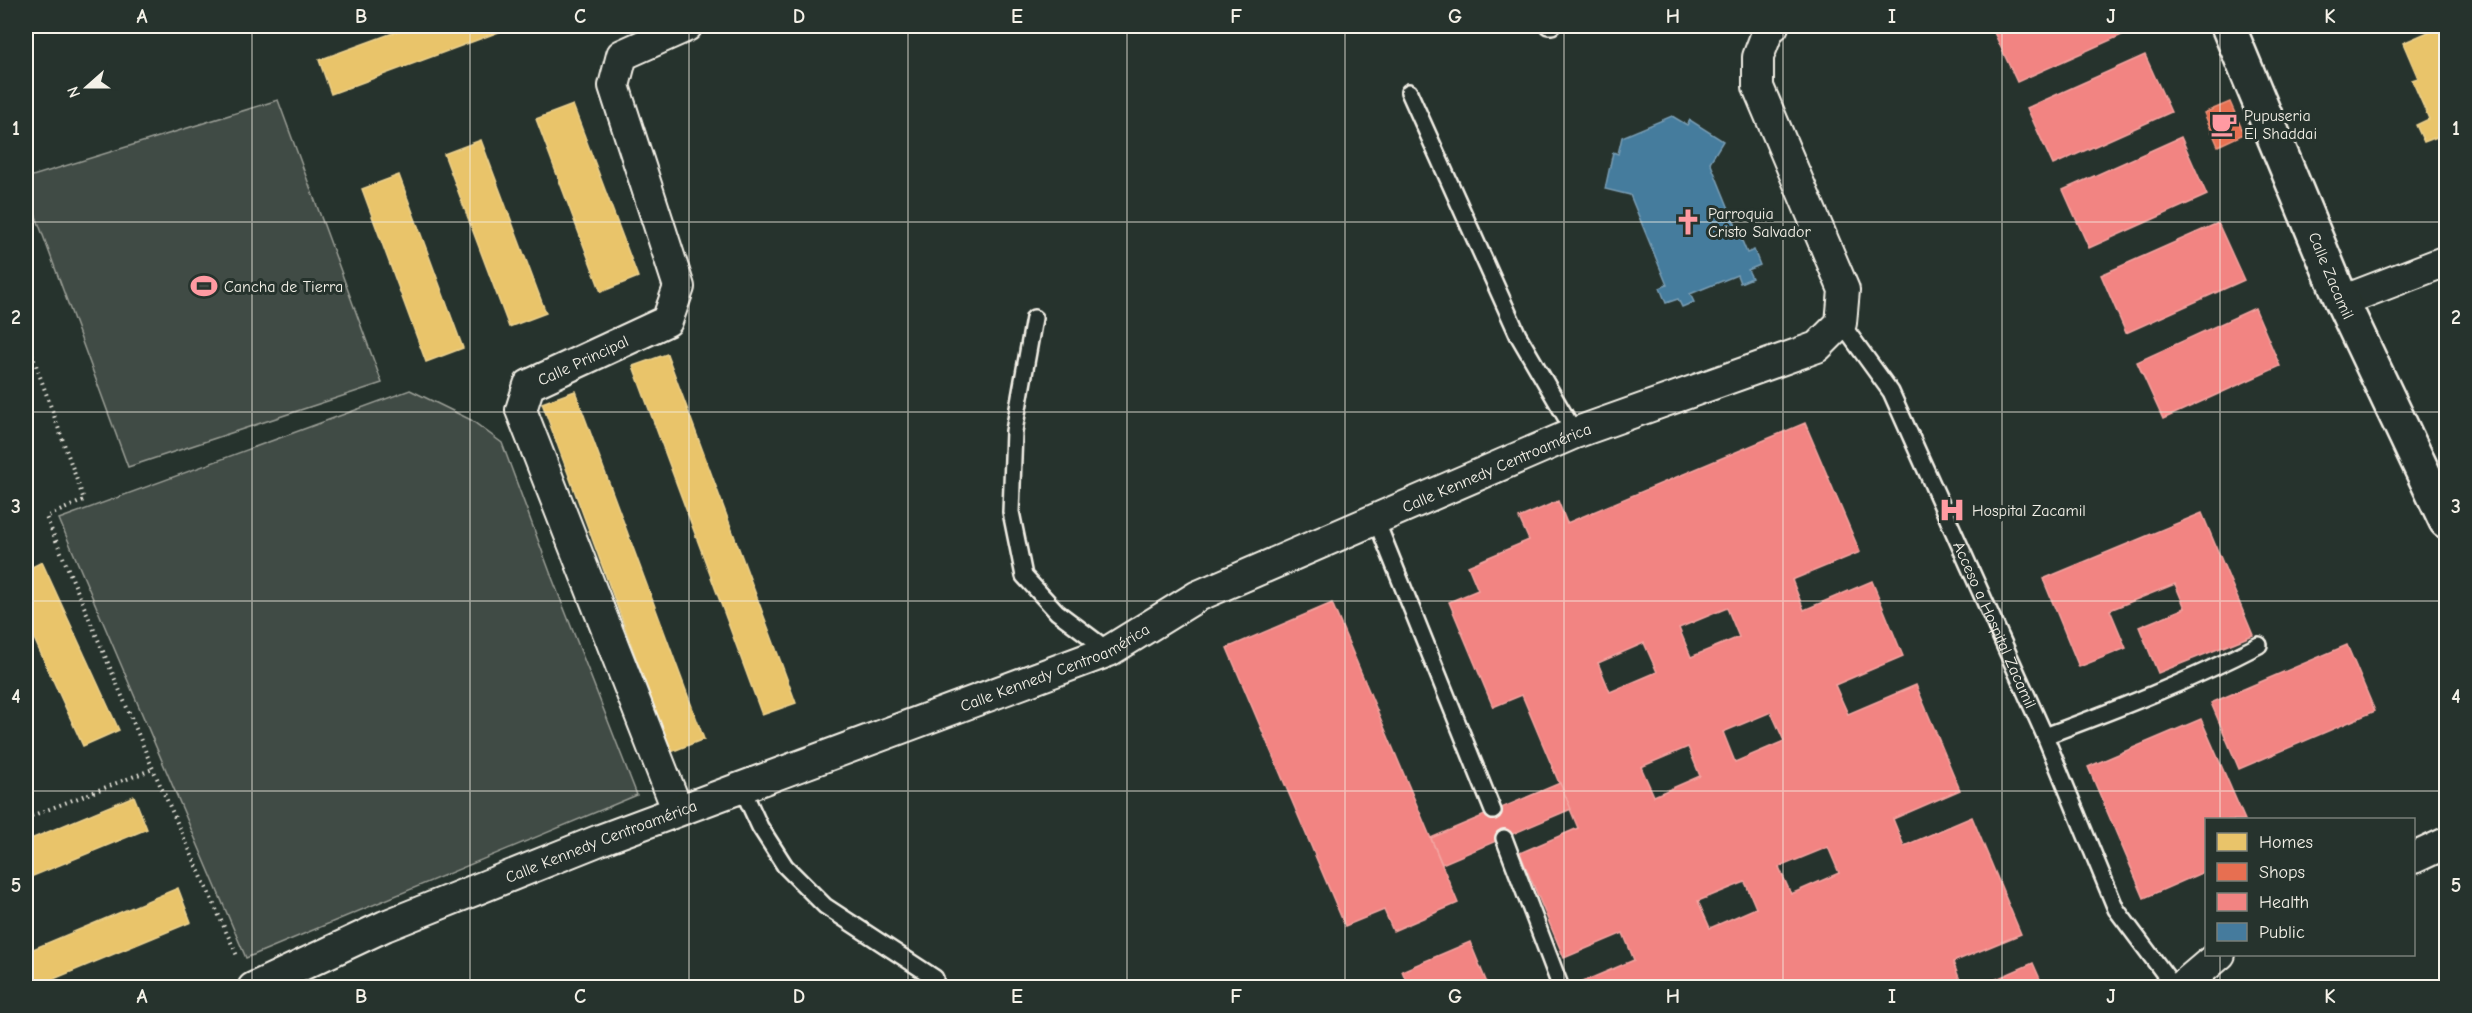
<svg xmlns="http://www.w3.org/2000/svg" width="2472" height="1013" viewBox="0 0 2472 1013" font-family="'Comic Neue',sans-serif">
	<rect width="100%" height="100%" fill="#26332d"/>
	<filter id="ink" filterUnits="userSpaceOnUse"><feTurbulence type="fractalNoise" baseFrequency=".0167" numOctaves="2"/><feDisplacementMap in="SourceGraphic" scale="12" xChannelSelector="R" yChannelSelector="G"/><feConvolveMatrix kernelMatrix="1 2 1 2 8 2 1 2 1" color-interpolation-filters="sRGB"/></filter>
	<g filter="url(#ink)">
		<g fill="#414b45" stroke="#9a9e96" stroke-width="1.5">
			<path d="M 278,100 L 382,383 L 128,467 L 26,189 L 26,178 Z"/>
			<path d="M 410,390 L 471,420 L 502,443 L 551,575 L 637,795 L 246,958 L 59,519 Z"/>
		</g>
		<g fill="#e9c46a" stroke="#ecd290" stroke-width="1.5">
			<path d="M 412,26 L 515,26 L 331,94 L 319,60 Z"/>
			<path d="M 2442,26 L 2446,36 L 2446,159 L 2437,137 L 2424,142 L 2416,125 L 2429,119 L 2412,80 L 2418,78 L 2403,43 Z"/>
			<path d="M 573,105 L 638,277 L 601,292 L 536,119 Z"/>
			<path d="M 481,140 L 546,313 L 509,327 L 444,154 Z"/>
			<path d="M 399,175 L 463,348 L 426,362 L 362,189 Z"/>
			<path d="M 667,354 L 796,703 L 762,715 L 633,366 Z"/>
			<path d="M 575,391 L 704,739 L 671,752 L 542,403 Z"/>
			<path d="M 42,562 L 119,730 L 83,746 L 26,621 L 26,570 Z"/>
			<path d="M 134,796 L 147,829 L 26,879 L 26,841 Z"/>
			<path d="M 178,888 L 191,922 L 32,988 L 26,988 L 26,952 Z"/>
		</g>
		<path fill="#e76f51" stroke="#eb967e" stroke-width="1.5" d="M 2230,102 L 2244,134 L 2218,146 L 2204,113 Z"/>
		<g fill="#f28482" stroke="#f3a5a1" stroke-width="1.5" fill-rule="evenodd">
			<path d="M 1991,26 L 2134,26 L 2135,29 L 2017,82 Z"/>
			<path d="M 2145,55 L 2171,112 L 2053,165 L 2027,108 Z"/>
			<path d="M 2181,137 L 2207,195 L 2089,248 L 2063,190 Z"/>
			<path d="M 2218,223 L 2244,280 L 2126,333 L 2101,275 Z"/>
			<path d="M 2255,308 L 2280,366 L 2163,419 L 2137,362 Z"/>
			<path d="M 1805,423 L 1860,552 L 1792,580 L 1804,610 L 1872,581 L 1903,656 L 1835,685 L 1848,714 L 1916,685 L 1960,790 L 1893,819 L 1904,846 L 1972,817 L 2021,934 L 1953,962 L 1963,988 L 1576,988 L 1575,985 L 1634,960 L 1623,933 L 1564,958 L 1520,853 L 1578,828 L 1522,695 L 1493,707 L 1449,602 L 1478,590 L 1468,566 L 1529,540 L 1519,518 L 1558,501 L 1567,523 ZM 1727,608 L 1739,637 L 1691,657 L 1679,628 ZM 1644,643 L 1657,672 L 1610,692 L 1598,663 ZM 1771,712 L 1784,741 L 1735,762 L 1723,732 ZM 1688,747 L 1700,776 L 1654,796 L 1641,767 ZM 1828,847 L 1839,873 L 1791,894 L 1779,867 ZM 1745,882 L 1756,908 L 1710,928 L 1698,901 Z"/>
			<path d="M 2202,513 L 2253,635 L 2158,673 L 2139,627 L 2185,608 L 2175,584 L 2110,610 L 2126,648 L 2079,667 L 2043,579 Z"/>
			<path d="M 1332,603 L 1458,903 L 1393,931 L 1384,910 L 1345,926 L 1227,648 Z"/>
			<path d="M 2347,645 L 2375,711 L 2239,769 L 2211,703 Z"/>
			<path d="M 2201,719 L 2245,820 L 2206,820 L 2206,871 L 2144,898 L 2088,767 Z"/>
			<path d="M 1560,783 L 1571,809 L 1442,864 L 1431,838 Z"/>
			<path d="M 1470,942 L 1489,988 L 1409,988 L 1402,971 Z"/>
			<path d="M 2033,963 L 2044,988 L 1976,988 Z"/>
		</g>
		<path fill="#457b9d" stroke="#7a9eb4" stroke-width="1.5" d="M 1672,116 L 1687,125 L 1690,120 L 1723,141 L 1710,162 L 1747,253 L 1754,250 L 1760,265 L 1748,270 L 1752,278 L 1740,283 L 1737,275 L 1690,294 L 1694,302 L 1682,307 L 1678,299 L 1666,303 L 1660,288 L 1667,285 L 1630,195 L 1605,189 L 1613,152 L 1618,154 L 1622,137 Z"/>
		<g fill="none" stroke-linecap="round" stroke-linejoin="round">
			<g stroke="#f4f1e8" stroke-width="20">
				<g id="service">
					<path d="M 1548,26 L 1552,26"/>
					<path d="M 1409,92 L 1518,335 L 1575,433"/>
					<path d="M 1034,318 L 1014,431 L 1011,512 L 1024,576 L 1057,612 L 1109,651"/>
					<path id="s1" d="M 1841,323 L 1891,392 L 2045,736 L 2116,909 L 2175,988"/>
					<path d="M 1376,520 L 1493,811"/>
					<path d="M 2045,736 C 2118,709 2190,681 2259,645"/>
					<path d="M 741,786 L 760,827 L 785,866 L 825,906 L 935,978"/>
					<path d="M 1504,838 L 1561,988"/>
				</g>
			</g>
			<g stroke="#f4f1e8" stroke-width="34">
				<g id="minor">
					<path d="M 2342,301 L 2446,261"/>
					<path id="s2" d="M 677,809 L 521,410 L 529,385 L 667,321 L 679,287 L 614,86 L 622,55 L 687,26"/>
					<path d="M 2414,858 L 2446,843"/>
					<path id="s3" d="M 253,988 L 385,926 L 600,840 L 1109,651 L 1198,596 L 1575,433 L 1817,347 L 1841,323 L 1844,290 L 1758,87 L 1758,57 L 1769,28 L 1773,26"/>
					<path d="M 2180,988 L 2220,954"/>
				</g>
			</g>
			<g stroke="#f4f1e8" stroke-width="38">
				<g id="tertiary">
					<path id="s4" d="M 2228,26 L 2342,301 L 2446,521"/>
				</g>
			</g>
			<g stroke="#f4f1e8" stroke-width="4" stroke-dasharray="1.5 4.5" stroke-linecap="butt">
				<path d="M 26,337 L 84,500 L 46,517 L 153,769 L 238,958"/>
				<path d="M 26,818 L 153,769"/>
			</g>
			<use href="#service" stroke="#26332d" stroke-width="15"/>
			<use href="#minor" stroke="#26332d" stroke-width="30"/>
			<use href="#tertiary" stroke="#26332d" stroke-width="33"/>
		</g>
	</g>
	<path fill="none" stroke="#f4f1e8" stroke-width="1.5" stroke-opacity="0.55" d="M 252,26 L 252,988M 470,26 L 470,988M 689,26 L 689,988M 908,26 L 908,988M 1127,26 L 1127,988M 1345,26 L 1345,988M 1564,26 L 1564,988M 1783,26 L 1783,988M 2002,26 L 2002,988M 2220,26 L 2220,820M 26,222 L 2446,222M 26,412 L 2446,412M 26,601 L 2446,601M 26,791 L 2446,791M 2220,954 L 2220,988"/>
	<defs>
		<g id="cafe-bare" transform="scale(2.07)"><path d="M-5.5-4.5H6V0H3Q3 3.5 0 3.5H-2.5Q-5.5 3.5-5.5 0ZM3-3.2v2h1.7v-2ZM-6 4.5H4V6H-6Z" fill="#ff9aa2" stroke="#26332d" stroke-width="2.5" paint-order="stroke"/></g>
		<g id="church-bare" transform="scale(2.07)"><path d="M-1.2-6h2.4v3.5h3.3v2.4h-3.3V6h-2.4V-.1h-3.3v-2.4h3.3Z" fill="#ff9aa2" stroke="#26332d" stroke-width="2.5" paint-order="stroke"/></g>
		<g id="stadium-bare" transform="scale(2.07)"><path d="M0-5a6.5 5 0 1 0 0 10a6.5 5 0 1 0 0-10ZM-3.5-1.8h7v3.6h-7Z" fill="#ff9aa2" stroke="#26332d" stroke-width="2.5" paint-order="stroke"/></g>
		<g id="hospital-bare" transform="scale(2.07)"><path d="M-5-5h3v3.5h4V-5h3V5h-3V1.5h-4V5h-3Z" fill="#ff9aa2" stroke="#26332d" stroke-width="2.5" paint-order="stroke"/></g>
	</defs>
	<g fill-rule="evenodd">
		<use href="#cafe-bare" x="2224" y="124"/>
		<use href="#church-bare" x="1688" y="222"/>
		<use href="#stadium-bare" x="204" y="286"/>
		<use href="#hospital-bare" x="1952" y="510"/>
	</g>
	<g text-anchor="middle" stroke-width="6" stroke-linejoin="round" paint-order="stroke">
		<g font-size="16" fill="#f4f1e8" stroke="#26332d" text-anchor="start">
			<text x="2244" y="121">Pupuseria<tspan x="2244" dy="18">El Shaddai</tspan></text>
			<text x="1708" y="219">Parroquia<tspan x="1708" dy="18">Cristo Salvador</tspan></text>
			<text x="224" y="292">Cancha de Tierra</text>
			<text x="1972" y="516">Hospital Zacamil</text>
		</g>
		<g font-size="16" fill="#f4f1e8" stroke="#26332d">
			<text dy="6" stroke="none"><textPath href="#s4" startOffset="270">Calle Zacamil</textPath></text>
			<text dy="6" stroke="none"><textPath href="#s2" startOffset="514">Calle Principal</textPath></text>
			<text dy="6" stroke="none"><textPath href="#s3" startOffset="1350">Calle Kennedy Centroamérica</textPath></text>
			<text dy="6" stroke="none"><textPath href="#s1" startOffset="340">Acceso a Hospital Zacamil</textPath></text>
			<text dy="6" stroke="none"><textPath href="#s3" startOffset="864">Calle Kennedy Centroamérica</textPath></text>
			<text dy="6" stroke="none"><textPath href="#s3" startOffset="378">Calle Kennedy Centroamérica</textPath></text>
		</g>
	</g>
	<rect width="2472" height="1013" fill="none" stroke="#26332d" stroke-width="66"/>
	<rect x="2205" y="818" width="210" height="138" fill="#26332d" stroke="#787f78" stroke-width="1.5"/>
	<rect x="2217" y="833" width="30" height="18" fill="#e9c46a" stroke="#787f78" stroke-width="1.5"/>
	<text x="2259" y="848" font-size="18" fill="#f4f1e8">Homes</text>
	<rect x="2217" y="863" width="30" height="18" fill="#e76f51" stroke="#787f78" stroke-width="1.5"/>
	<text x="2259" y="878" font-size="18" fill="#f4f1e8">Shops</text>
	<rect x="2217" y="893" width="30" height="18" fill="#f28482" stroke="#787f78" stroke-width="1.5"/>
	<text x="2259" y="908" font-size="18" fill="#f4f1e8">Health</text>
	<rect x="2217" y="923" width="30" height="18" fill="#457b9d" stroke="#787f78" stroke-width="1.5"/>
	<text x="2259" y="938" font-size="18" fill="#f4f1e8">Public</text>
	<g transform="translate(87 87) rotate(249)" stroke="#26332d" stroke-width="4.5" paint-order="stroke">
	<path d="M0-4.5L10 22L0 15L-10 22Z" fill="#f4f1e8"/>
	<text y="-9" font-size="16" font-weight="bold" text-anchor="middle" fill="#f4f1e8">N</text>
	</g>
	<rect x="33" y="33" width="2406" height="947" fill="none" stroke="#f4f1e8" stroke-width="2"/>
	<g font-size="20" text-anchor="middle" font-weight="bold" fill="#f4f1e8">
		<text x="142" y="23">A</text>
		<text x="361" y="23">B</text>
		<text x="580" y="23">C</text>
		<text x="799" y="23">D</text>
		<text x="1017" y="23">E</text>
		<text x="1236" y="23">F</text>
		<text x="1455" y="23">G</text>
		<text x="1673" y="23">H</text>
		<text x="1892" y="23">I</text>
		<text x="2111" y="23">J</text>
		<text x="2330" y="23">K</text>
		<text x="16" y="135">1</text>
		<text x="2456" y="135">1</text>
		<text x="16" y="324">2</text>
		<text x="2456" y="324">2</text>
		<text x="16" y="513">3</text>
		<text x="2456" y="513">3</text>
		<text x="16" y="703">4</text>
		<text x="2456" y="703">4</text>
		<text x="16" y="892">5</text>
		<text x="2456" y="892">5</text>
		<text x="142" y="1003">A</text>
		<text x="361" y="1003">B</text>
		<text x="580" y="1003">C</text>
		<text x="799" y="1003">D</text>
		<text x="1017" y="1003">E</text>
		<text x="1236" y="1003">F</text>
		<text x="1455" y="1003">G</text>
		<text x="1673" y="1003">H</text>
		<text x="1892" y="1003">I</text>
		<text x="2111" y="1003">J</text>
		<text x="2330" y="1003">K</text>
	</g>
</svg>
